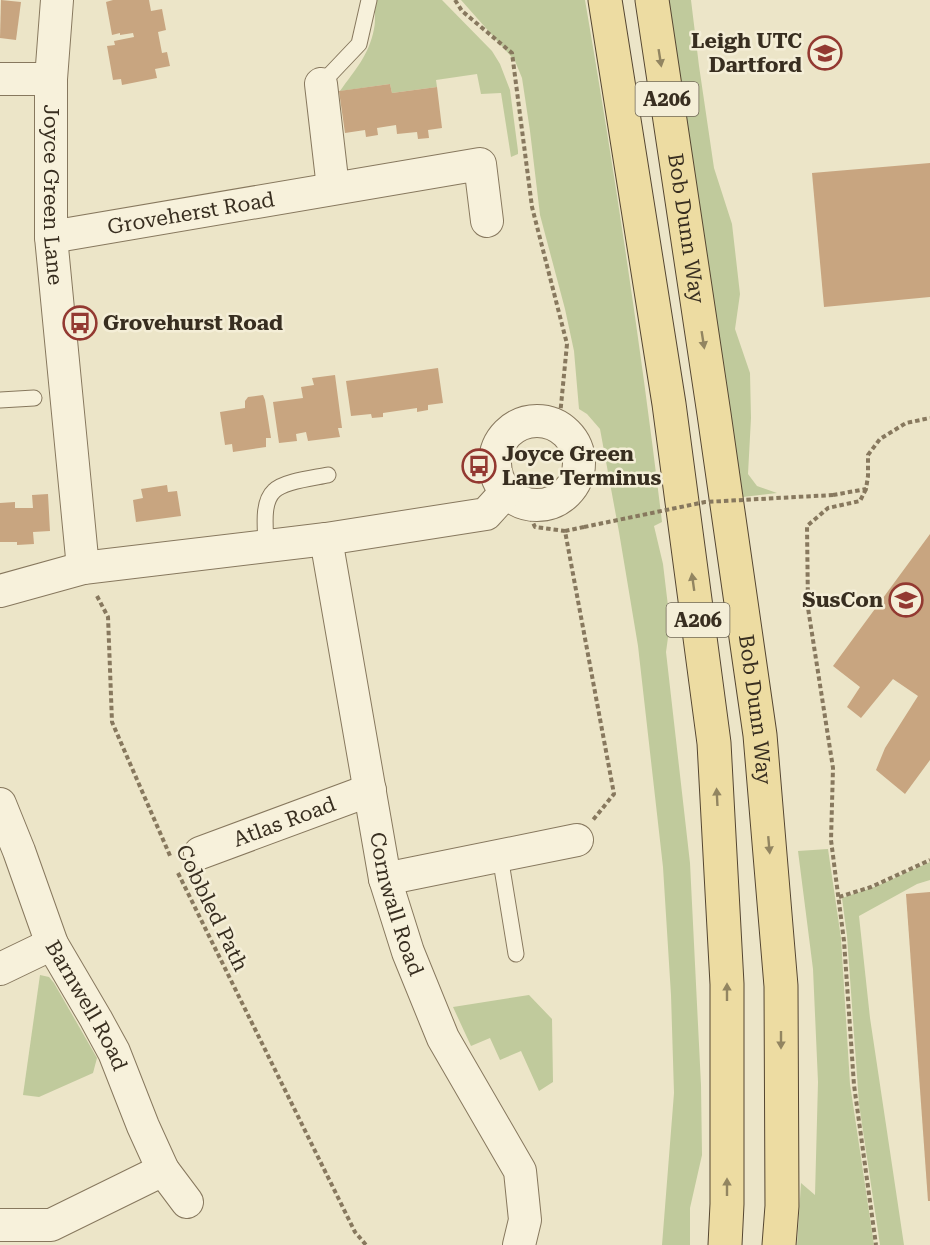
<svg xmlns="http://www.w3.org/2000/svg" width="930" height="1245" viewBox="0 0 930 1245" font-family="'Roboto Serif',serif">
	<rect width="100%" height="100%" fill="#ece5c8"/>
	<g fill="#c0ca9c">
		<path d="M 376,0 L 442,0 L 492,51 L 500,64 L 510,90 L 518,151 L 518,154 L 511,157 L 501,93 L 481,94 L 477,74 L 436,80 L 437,87 L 392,93 L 390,84 L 340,91 C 355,70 369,55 374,29 C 376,19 374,10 376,0 Z"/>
		<path d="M 461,0 L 585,0 C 615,174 641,347 662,522 L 654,526 L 663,564 L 670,623 L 666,652 L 690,863 L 701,1085 L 702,1155 L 690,1208 L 690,1245 L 662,1245 L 674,1093 L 671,995 L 663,867 L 638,646 L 619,532 L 600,429 L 587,414 L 579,409 L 574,351 L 565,309 L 540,215 L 530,131 L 522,78 L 515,61 Z"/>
		<path d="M 669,0 L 691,0 L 699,66 L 714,168 L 732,224 L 740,294 L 735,329 L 750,373 L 751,418 L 748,474 L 757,486 L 777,493 L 743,497 Z"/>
		<path d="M 828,849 L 841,938 L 850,1084 L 874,1245 L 797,1245 L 801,1183 L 815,1195 L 818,1082 L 813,969 L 798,851 Z"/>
		<path d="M 930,862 L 930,880 L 917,884 L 859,916 L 870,1018 L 904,1245 L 880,1245 L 859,1104 L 847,936 L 842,898 L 877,886 Z"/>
		<path d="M 40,975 L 49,977 L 54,983 L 97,1058 L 93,1073 L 39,1097 L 23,1095 Z"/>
		<path d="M 529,995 L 552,1019 L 553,1082 L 539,1091 L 521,1051 L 500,1060 L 490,1038 L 471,1046 L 453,1007 Z"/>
	</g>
	<g fill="#c8a580">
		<path d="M 1,0 L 21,2 L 16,40 L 0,38 Z"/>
		<path d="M 113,0 L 149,0 L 151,11 L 162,9 L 166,30 L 158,32 L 162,53 L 167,52 L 170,66 L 155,69 L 157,78 L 122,85 L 121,79 L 113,80 L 107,46 L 115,45 L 114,41 L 134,37 L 133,33 L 120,35 L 120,33 L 112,35 L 106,2 Z"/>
		<path d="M 390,84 L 392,93 L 437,87 L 442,128 L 428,130 L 429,138 L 418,139 L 417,132 L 397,134 L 396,125 L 377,128 L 378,135 L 366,137 L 365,130 L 345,133 L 339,91 Z"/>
		<path d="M 930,163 L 930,297 L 824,307 L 812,173 Z"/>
		<path d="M 438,368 L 443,403 L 428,405 L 428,410 L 417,412 L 417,408 L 383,413 L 383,417 L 372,418 L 371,414 L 351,416 L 346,381 Z"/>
		<path d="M 335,375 L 342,428 L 338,428 L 340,437 L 308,441 L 306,432 L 296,434 L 297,441 L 279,443 L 273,402 L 303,398 L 301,387 L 314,385 L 312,378 Z"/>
		<path d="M 263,395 L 265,400 L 271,438 L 266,438 L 266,447 L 233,452 L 232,444 L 225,445 L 220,412 L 245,408 L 245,401 L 248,397 Z"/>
		<path d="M 167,485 L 168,492 L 177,491 L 181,516 L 136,522 L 133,500 L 143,498 L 141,489 Z"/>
		<path d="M 48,494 L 50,531 L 33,532 L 34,544 L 17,545 L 17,542 L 0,542 L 0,503 L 15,502 L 15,508 L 33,508 L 32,495 Z"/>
		<path d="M 930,534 L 930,760 L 905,794 L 876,770 L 885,748 L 918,696 L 893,679 L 861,718 L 847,707 L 860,687 L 833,666 Z"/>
		<path d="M 930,892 L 930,1201 L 928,1201 L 906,894 Z"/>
	</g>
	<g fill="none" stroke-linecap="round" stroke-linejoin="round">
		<g stroke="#87785e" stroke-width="17">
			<g id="service">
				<path d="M 321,84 L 359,44 L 369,0"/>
				<path d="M 0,400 L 34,398"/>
				<path d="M 266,546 C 266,531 261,503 274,491 C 284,481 314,478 328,475"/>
				<path d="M 500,856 L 516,954"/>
			</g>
		</g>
		<g stroke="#87785e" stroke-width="34">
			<g id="minor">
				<path id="s1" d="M 57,0 L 51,79 L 51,237 L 83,568"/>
				<path d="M 0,79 L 51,79"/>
				<path d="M 321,84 L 333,188"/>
				<path id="s2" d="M 51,237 L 480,164 L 487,221"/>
				<circle cx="537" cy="463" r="42"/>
				<path id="s3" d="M 326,539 L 385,879 L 408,952 L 443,1038 L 520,1171 L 525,1220 L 519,1245"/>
				<path d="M 0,591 L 83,568 L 326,539 L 486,514 L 506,492"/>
				<path id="s4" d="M 0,804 L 19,851 L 52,944 L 96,1019 L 114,1052 L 143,1126 L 163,1170 L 187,1202"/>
				<path id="s5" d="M 200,853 L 370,790"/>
				<path d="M 385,879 L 577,840"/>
				<path d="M 0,969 L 52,944"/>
				<path d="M 0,1225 L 51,1225 L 163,1170"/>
			</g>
		</g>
		<g stroke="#554631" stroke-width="35">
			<g id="primary">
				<path d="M 605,0 L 669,404 L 714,743 L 727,984 L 727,1204 L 725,1245"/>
				<path id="s6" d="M 652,0 L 714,414 L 760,735 L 781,986 L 782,1206 L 779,1245"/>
			</g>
		</g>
		<g stroke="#87785e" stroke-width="4" stroke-dasharray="4.5 3" stroke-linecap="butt">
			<path d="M 455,0 L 462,11 L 512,53 L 532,207 L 567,344 L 559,426"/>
			<path d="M 866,489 L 860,501 L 828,508 L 807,526 L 808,608 L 833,768 L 831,840 L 844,941 L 854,1085 L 876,1245"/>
			<path d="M 833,495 L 866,489 L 868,476 L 868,455 L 880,439 L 906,423 L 930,418"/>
			<path d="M 527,510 L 535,527 L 565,531 L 614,794 L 593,820"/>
			<path d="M 565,531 L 584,527"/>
			<path d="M 97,596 L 108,617 L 112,722 L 171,858"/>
			<path d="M 178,873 L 355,1232 L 366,1245"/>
			<path d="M 839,897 L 871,887 L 930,860"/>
		</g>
		<use href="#service" stroke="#f7f1db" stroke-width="15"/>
		<use href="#minor" stroke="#f7f1db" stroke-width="32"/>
		<use href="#primary" stroke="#eddca2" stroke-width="33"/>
		<path stroke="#87785e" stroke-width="4" stroke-dasharray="4.5 3" stroke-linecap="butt" d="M 584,527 L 705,502 L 833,495"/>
	</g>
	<defs><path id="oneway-solid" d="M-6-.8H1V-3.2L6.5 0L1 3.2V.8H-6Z" transform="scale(1.5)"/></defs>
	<g fill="#928561">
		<use href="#oneway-solid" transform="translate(660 58) rotate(81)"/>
		<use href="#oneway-solid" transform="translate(703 340) rotate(81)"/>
		<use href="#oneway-solid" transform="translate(693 582) rotate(-98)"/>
		<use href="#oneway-solid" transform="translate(717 797) rotate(-93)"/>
		<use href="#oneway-solid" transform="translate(769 845) rotate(85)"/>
		<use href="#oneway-solid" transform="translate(727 992) rotate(-90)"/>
		<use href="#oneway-solid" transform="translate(781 1040) rotate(90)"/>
		<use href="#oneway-solid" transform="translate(727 1187) rotate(-90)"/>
	</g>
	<defs>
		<g id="school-ring" transform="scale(1.725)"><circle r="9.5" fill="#f4eed7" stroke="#933931" stroke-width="1.5"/><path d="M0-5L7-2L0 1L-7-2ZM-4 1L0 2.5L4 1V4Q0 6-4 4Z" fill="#933931"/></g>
		<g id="bus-ring" transform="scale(1.725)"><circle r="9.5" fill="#f4eed7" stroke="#933931" stroke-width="1.5"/><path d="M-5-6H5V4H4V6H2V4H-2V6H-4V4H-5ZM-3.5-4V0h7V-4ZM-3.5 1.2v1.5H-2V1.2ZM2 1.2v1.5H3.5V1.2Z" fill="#933931"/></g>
		<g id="university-ring" transform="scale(1.725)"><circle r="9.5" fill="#f4eed7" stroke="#933931" stroke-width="1.5"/><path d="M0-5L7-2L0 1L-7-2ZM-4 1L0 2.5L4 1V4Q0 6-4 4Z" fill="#933931"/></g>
	</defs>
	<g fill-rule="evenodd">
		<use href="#school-ring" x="825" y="53"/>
		<use href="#bus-ring" x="80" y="323"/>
		<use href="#bus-ring" x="479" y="466"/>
		<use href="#university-ring" x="906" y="600"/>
	</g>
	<g text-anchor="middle" stroke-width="5" stroke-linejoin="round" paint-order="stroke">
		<g fill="#f4eed7" stroke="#706857" stroke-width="1.5">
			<rect x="635.5" y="82" width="63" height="34" rx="4.5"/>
			<rect x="666.5" y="603" width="63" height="34" rx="4.5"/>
		</g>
		<g font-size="20" font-weight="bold" fill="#382e20">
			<text x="667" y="106">A206</text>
			<text x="698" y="627">A206</text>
		</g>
		<g font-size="21" font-weight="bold" fill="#382e20" stroke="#f4eed7" text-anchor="end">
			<text x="802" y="48">Leigh UTC<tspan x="802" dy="24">Dartford</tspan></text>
			<text x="103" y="330" text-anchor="start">Grovehurst Road</text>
			<text x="502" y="461" text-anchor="start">Joyce Green<tspan x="502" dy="24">Lane Terminus</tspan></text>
			<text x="883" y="607">SusCon</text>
		</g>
		<g font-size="21" fill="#382e20" stroke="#f4eed7">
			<text dy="7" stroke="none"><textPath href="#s1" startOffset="195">Joyce Green Lane</textPath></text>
			<text dy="7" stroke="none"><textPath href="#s2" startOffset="142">Groveherst Road</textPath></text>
			<text dy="7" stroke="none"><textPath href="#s6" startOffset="231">Bob Dunn Way</textPath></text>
			<text dy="7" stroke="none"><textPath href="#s6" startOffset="717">Bob Dunn Way</textPath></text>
			<text dy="7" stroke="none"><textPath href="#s5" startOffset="90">Atlas Road</textPath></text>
			<text dy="7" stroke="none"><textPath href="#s3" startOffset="372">Cornwall Road</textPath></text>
			<text transform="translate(212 908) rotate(64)" y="7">Cobbled Path</text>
			<text dy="7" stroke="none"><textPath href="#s4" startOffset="220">Barnwell Road</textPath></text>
		</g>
	</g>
</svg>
